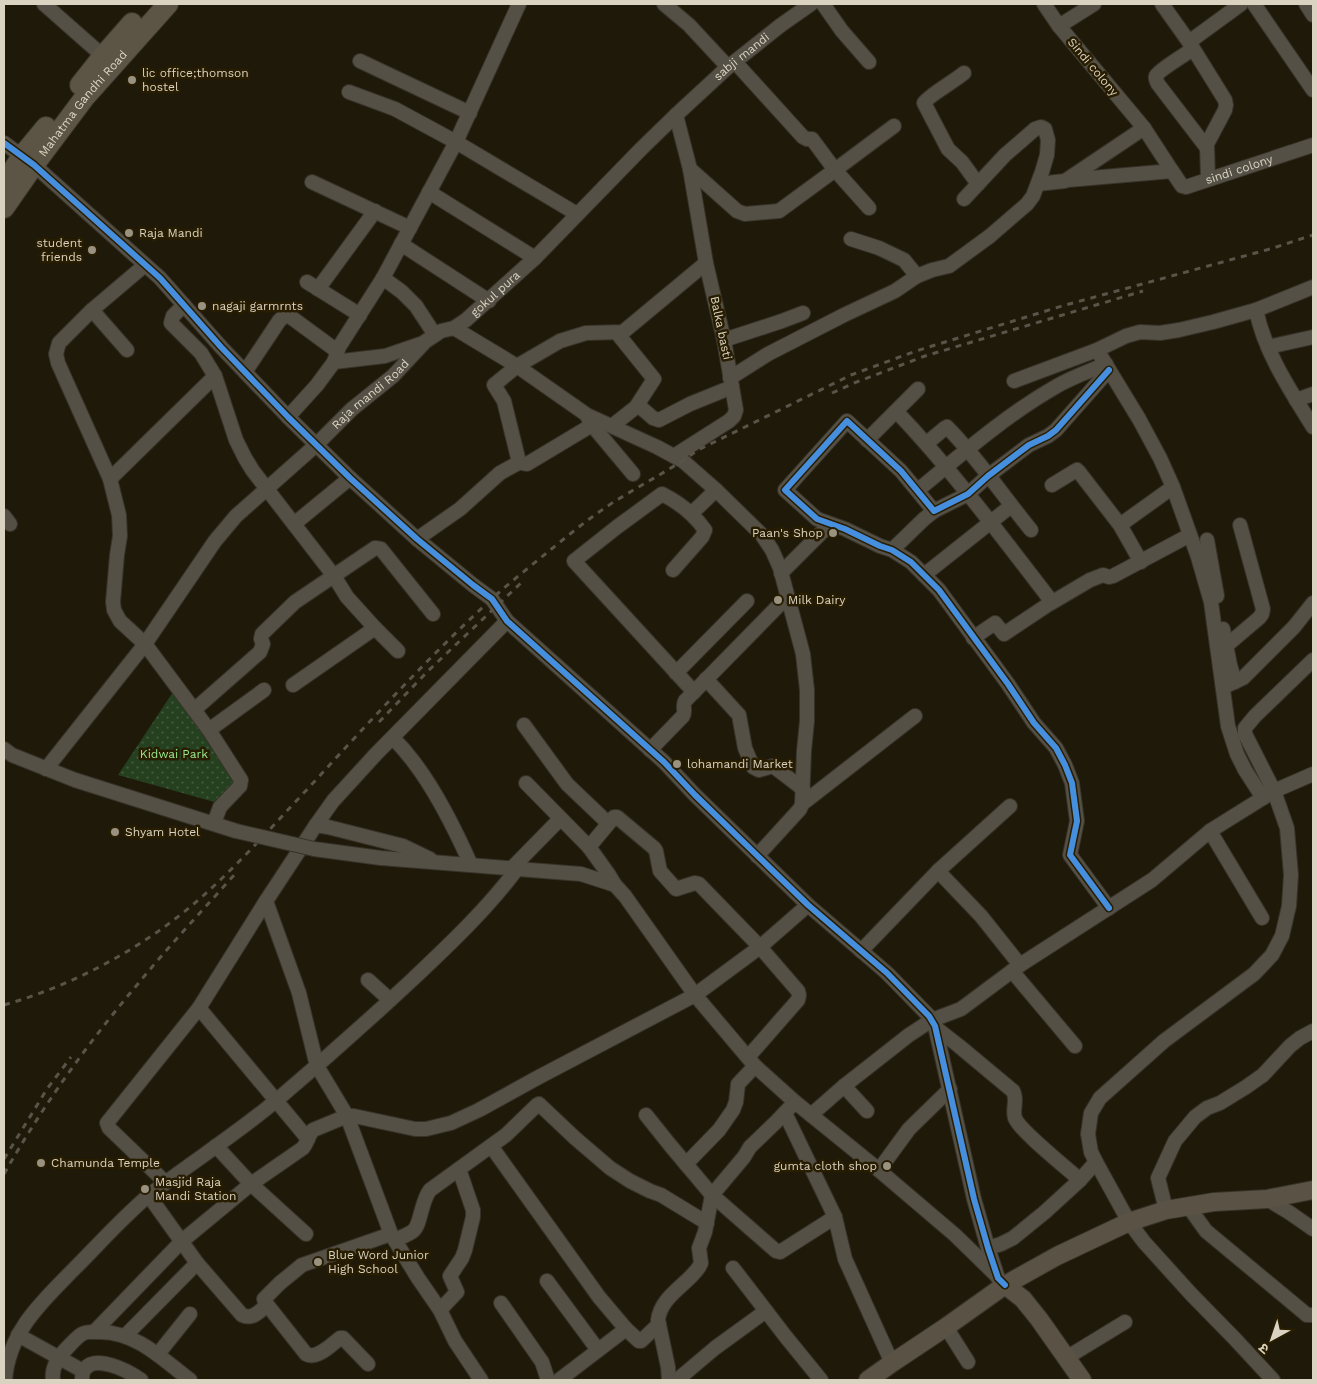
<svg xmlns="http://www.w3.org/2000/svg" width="1317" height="1384" viewBox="0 0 1317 1384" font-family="'Work Sans','Noto Sans Devanagari',sans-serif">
	<defs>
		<pattern id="park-dots" width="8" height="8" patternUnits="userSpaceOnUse" patternTransform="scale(1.25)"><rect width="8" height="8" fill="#25401f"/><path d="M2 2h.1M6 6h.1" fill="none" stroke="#445b3e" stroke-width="1.8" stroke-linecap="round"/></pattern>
	</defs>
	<rect width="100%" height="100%" fill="#1f1909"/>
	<path fill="url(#park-dots)" d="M 173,692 L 237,781 L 218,803 L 118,775 Z"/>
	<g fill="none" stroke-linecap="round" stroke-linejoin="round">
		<g stroke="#373329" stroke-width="16">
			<g id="minor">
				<path d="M 44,4 L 103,56"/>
				<path d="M 664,4 L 689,25 L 728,67"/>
				<path d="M 823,4 L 842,31 L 869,62"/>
				<path d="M 1162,4 L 1189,42 L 1225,100 L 1226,105 L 1225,110 L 1207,144 L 1208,179"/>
				<path d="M 1254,4 L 1313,90"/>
				<path d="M 1306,4 L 1313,15"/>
				<path d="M 1059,26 L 1094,4"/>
				<path d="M 1189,42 L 1241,4"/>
				<path d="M 1193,49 C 1186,54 1159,70 1156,76 C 1155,79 1157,82 1158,84 L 1207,148"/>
				<path d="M 360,61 L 470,113"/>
				<path d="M 964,73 C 956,80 928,96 924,103 L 948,149 L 962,162 L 978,184"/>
				<path d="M 349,92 L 395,109 L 456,142 L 577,214"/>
				<path d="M 4,143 L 34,165 L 160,278 L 221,347 L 288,417 L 350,478 L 417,539 L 473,585 L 492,599 L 507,621 L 664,762 L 695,795 L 808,905 L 887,973 L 929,1016 L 935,1026 L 974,1199 L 988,1248 L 998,1278 L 1005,1285"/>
				<path d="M 690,169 L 737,211 L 745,214 L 779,211 L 835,170 L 812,139 L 807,139 L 803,137 L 735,62"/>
				<path id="s1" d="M 1172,171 L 1182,186 L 1186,187 L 1313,145"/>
				<path d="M 1068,180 L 1172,171 L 1144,128"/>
				<path d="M 312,182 L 410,228"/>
				<path d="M 1038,184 L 1065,181 L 1144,128 L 1059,26 L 1044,4"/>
				<path d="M 429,192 L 535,258"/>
				<path d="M 869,208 L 835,170 L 894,126"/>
				<path d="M 851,239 L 879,248 L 904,260 L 917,276"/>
				<path d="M 401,244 L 489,301"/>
				<path d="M 145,265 L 92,310 L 59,343 L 56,354 L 58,363 L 110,479 L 119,515 L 120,536 L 117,555 L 113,602 L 114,610 L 120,621 L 145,644 L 209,730 L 241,780 L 240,786 L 220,807 L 214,823"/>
				<path d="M 383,278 L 402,292 L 416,306 L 435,335"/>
				<path d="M 307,282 L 360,315"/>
				<path d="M 318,289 L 375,211"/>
				<path d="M 184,305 L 173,316 L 171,323 L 201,353 L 215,376 L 236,440 L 245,458 L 253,471 L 334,576 L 347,597 L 375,628 L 398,651"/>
				<path d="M 92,310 L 127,350"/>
				<path d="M 1256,310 C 1265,353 1290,390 1313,427"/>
				<path d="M 454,328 L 517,366 L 587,415 L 657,447 L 683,461 L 716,490 L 762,535 L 772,550 L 780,568 L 803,654 L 807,690 L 807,721 L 804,751 L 802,804 L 800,809 L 757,856"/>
				<path d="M 724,340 L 782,321 L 803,313"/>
				<path d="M 1268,347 L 1313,337"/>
				<path d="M 1097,350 L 1139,419 L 1160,458 L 1173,487 L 1198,557 L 1211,602 L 1228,726 L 1237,754 L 1245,770 L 1263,798"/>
				<path d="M 334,362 L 339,347 L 383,278 L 456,142 L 519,4"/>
				<path d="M 1109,370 L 1056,430 L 1048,436 L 1029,445 L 988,476 L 968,494 L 934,511 L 901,471 L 847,421 L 785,490 L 817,519 L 845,529 L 880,546 L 892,550 L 911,562 L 939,590 L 1008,684 L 1034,723 L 1056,748 L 1065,765 L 1072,783 L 1077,821 L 1070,855 L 1109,908"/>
				<path d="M 245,372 L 279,321 L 284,316 L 288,315 L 337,351"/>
				<path d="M 730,378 L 768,354 L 844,315 L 895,291 L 917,276 L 932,270 L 949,266 L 990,236 L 1027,204 L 1033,196 L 1042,172 L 1047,155 L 1048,140 L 1045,129 L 1041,127 L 1035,129 L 1005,155 L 964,199"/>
				<path d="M 1014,381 L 1097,350 L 1126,336 L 1140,332 L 1160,333 L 1179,330 L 1213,322 L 1256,310 L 1313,287"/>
				<path d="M 1296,400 L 1313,394"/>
				<path d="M 638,405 L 653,418 L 659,420 L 690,404 L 732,387"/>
				<path d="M 897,412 C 953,471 1002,537 1052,602 L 1004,634 L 995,623 L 973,638"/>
				<path id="s2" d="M 288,417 L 317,385 L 334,362 L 385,356 L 423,343 L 441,331 L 454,328 L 466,320 L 535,258 L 641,149 L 676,115 L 728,67 L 781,25 L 811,4"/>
				<path d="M 588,418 L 592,425 L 633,474"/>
				<path d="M 592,425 L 527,464 C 522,464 520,463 518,458 L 504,401 L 494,385 L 517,366 L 560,341 L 586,333 L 623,332 L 706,263"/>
				<path d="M 612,426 L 636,407 L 654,379 L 617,333"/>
				<path d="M 867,440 L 918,389"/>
				<path d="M 927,443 L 945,428 L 947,427 C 978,458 1003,496 1031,530"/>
				<path d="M 674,456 L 729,421 L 734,416 L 736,410 L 724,340 L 706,263 L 690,169 L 676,115"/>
				<path d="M 110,479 L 215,376"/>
				<path d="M 1052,485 L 1075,471 L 1077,470 L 1079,472 L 1120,525 L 1141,562"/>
				<path d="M 918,490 C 963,453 1006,415 1057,386 C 1072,377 1090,371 1106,364"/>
				<path d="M 692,513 L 716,490"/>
				<path d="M 4,516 L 10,524"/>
				<path d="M 294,524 L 350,478"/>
				<path d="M 1120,525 L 1173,487"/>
				<path d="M 417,539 L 460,509 L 500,473 L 520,462"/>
				<path d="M 1207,540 L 1217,596"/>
				<path d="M 892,550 L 924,519 L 934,511"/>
				<path d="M 673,570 L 702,537 L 705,530 C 693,513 680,503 662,494 L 617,527 L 574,561 L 694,692"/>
				<path d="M 781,573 L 829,525"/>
				<path d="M 924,575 L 1011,506"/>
				<path d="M 1051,603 L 1090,580 L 1103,575 L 1109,577 L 1113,576 L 1190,535"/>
				<path d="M 1223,629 L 1230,665 L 1235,682"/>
				<path d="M 1226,646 L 1259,618 L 1262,614 L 1263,609 L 1240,525"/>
				<path d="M 676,673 L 747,601"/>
				<path d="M 706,679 L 739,715 L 745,748 L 753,767 L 759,770 L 773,766 L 803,789"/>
				<path d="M 293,685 L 375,628"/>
				<path d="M 1228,685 L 1243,678 L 1294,627 L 1313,603"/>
				<path d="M 194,710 L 260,652 L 263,644 L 261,639 L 262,634 L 295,602 L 375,548 L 381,549 L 433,614"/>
				<path d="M 524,725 L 567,784 L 608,823"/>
				<path d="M 209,730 L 264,690"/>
				<path d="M 393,738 C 400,745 407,753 413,761 C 437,792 455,829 471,865"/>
				<path d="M 4,749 L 12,755 L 75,780 L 236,831"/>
				<path d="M 650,750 L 683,716 C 686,711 682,706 685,701 L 787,597"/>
				<path id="s3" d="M 46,769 L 145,644 L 215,541 L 236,516 L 316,445 L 352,409 L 393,376 L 423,344"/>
				<path d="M 526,783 L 589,847 L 609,875 L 615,885"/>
				<path d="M 802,804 L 915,716"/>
				<path d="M 316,825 L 333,801 L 376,754 L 507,621"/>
				<path d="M 1210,831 L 1262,918"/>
				<path d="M 589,847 L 614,817 L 617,817 L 654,848 L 656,851 L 660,871 L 676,889 L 695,883 L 699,884 L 760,947 L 798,991 L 799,995 L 798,1000 L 748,1057"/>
				<path d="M 314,849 L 381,858 L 581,874 L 615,885 L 625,896 L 695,995 L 755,1066 L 795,1102 L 874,1166 L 955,1235 L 996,1275"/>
				<path d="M 512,868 L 560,819"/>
				<path d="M 938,871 L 981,916 L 1020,965"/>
				<path d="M 266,901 L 299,993 L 317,1066 L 347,1116 L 391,1234 L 418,1278 L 440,1310 L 455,1341 L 481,1380"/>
				<path d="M 861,951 L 938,871 L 1010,806"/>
				<path d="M 1012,971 L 1075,1046"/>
				<path d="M 368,980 L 390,1000"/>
				<path d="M 199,1008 L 308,1139"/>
				<path d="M 936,1028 L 959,1046 L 1013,1091 C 1018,1100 1012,1109 1015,1118 C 1019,1130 1068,1169 1080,1180"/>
				<path d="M 844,1086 L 867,1111"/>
				<path d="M 785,1113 L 835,1217 L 845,1259 L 892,1363"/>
				<path d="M 646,1115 L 670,1145 L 712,1195 L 776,1251 L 780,1252 L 835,1217"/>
				<path d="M 811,1115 L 844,1086 L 909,1035 L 932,1020 L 961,1009 L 1020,965 L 1152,880 L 1210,831 L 1274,791 L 1313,774"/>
				<path d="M 216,1146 L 251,1184 L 306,1234"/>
				<path d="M 491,1146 L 599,1297 L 626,1329 L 639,1341 L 641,1341 L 659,1324"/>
				<path d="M 686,1164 L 719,1130 L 733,1110 L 736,1102 L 738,1084 L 755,1066"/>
				<path d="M 879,1170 L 909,1129 L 950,1089"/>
				<path d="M 166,1183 L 109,1128 L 107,1123 L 199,1008 L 266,901 L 316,825 L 328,827 L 403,846 L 430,859"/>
				<path d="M 149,1196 L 197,1263 L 242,1315 C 252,1320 259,1312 267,1305"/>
				<path d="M 1267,1199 L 1290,1213 L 1313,1229"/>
				<path d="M 1188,1206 L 1206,1231 L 1307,1315 L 1313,1315"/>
				<path d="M 1166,1210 L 1158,1178 L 1175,1141 L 1195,1117 L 1207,1108 L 1220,1103 L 1246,1087 L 1263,1075 L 1290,1046 L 1300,1038 L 1313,1031"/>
				<path d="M 395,1240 C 401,1237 408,1235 413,1231 C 421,1225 421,1201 430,1190 L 506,1135 L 537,1105 L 539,1104 L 575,1138 L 610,1168 L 630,1181 L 650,1191 L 661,1195 L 707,1223"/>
				<path d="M 988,1248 L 1001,1244 L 1013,1238 L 1045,1212 L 1080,1180 L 1096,1162"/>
				<path d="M 733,1268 L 786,1337 L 821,1380"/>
				<path d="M 547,1281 L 598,1350"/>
				<path d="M 501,1303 L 542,1362 L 548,1380"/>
				<path d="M 440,1310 L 457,1292 L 450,1276 L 462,1258 L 465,1250 L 473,1217 L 473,1210 L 459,1169"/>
				<path d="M 946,1327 L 968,1362"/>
				<path d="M 94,1332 L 182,1241 L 251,1184 L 303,1148 C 308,1142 308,1135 313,1130 L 347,1116 L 354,1116 L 415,1129 L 426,1129 L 451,1123 L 479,1110 L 537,1078 L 695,995 L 760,947 L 808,905"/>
				<path d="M 18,1335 L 83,1371"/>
				<path d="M 125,1336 L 197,1263"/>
				<path d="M 158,1354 L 190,1314"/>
				<path d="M 1066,1358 L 1125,1322"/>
				<path d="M 368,1364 L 343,1338 L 340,1338 C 331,1345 317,1360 306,1354 L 265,1302 L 264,1299 L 280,1283 L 302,1265 L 391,1234"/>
				<path d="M 5,1380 C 9,1330 43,1301 75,1268 C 99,1244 122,1218 148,1196 C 190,1163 237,1134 278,1099 C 324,1060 369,1020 413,979 C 450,944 486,910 517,869"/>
				<path d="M 53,1380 C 51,1367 59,1356 68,1347 C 72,1343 77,1337 82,1334 C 87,1331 95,1332 101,1332 C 138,1333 162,1359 190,1380"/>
				<path d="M 82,1380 C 82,1378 82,1375 83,1372 C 92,1351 130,1372 141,1380"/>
				<path d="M 559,1380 L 626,1329"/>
				<path d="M 669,1380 L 668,1367 L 658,1320 C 661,1296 687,1285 699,1267 L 701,1263 L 699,1248 L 705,1232 L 712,1195 L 744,1157 L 750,1147 L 776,1122 L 795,1102"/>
				<path d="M 677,1380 L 715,1348 L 766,1311"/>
				<path d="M 1273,1380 L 1235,1339 L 1191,1294 L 1144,1242 L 1129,1222 L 1096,1162 L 1091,1152 L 1088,1134 L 1091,1113 L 1100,1098 L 1164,1041 L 1254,974 L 1272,955 L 1282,936 L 1289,906 L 1291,875 L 1287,828 L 1274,791 L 1245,734 L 1245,728 L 1255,716 L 1313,660"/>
			</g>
		</g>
		<g stroke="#373329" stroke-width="20">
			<g id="major">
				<path d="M 1005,1285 L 1023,1299 L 1039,1319 L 1082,1380"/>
				<path d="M 868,1380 L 892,1363 L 946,1327 L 1005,1285 L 1057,1256 L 1129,1222 L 1166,1210 L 1214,1202 L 1267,1199 L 1313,1190"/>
			</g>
		</g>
		<g stroke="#373329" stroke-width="22">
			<g id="highway">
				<path d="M 80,85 L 103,56 L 132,23"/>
				<path d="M 4,184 L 22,156 L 46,127"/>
				<path id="s4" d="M 4,208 L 34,165 L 85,97 L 168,4"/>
			</g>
		</g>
		<use href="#minor" stroke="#555045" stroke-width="14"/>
		<use href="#major" stroke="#5a5345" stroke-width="18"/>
		<use href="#highway" stroke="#5c5444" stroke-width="20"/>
		<g stroke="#595449" stroke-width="3" stroke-dasharray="6 6" stroke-linecap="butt">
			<path d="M 832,393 L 854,383 L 925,356 L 1143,291"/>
			<path d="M 379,722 L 428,671 L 522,582"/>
			<path d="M 4,1005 C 77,984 147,946 204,895 C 243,860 278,820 314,782 C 369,722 424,662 483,607 C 504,587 527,569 549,551 C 571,533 593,515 617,500 C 644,483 672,469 698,450 L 851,375 L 916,351 L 1062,306 L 1270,249 L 1313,235"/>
			<path d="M 4,1159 L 47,1089 L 71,1057"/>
			<path d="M 4,1174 C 42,1107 87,1044 137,985 C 168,947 202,911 235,874"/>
		</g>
		<g stroke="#373329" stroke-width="16" stroke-linecap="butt">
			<path id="minor-bridge" d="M 236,831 L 314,849"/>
		</g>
		<use href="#minor-bridge" stroke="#555045" stroke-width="14"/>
		<g stroke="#281d00" stroke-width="9">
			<g id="cycleway">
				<path d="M 4,143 L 34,165 L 160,278 L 221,347 L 288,417 L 350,478 L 417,539 L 473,585 L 492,599 L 507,621 L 664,762 L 695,795 L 808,905 L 887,973 L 929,1016 L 935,1026 L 974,1199 L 988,1248 L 998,1278 L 1005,1285"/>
				<path d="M 1109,370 L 1056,430 L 1048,436 L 1029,445 L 988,476 L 968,494 L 934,511 L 901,471 L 847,421 L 785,490 L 817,519 L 845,529 L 880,546 L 892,550 L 911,562 L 939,590 L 1008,684 L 1034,723 L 1056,748 L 1065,765 L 1072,783 L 1077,821 L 1070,855 L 1109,908"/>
			</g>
		</g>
		<use href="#cycleway" stroke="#468fdf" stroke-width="6"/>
	</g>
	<g fill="#999281" stroke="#281d00" stroke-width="2">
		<circle cx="132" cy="80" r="5"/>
		<circle cx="129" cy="233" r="5"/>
		<circle cx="92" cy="250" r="5"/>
		<circle cx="202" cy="306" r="5"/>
		<circle cx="833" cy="533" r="5"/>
		<circle cx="778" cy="600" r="5"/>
		<circle cx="677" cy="764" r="5"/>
		<circle cx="115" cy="832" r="5"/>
		<circle cx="41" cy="1163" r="5"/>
		<circle cx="887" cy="1166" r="5"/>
		<circle cx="145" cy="1189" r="5"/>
		<circle cx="318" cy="1262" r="5"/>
	</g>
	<g text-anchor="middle" stroke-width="5" stroke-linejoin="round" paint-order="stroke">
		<g font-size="12" fill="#dad3c2" stroke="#281d00">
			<text dy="4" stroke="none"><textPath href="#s2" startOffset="594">sabji mandi</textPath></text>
			<text transform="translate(1093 67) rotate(50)" y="4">Sindi colony</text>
			<text dy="4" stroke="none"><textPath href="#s4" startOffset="131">Mahatma Gandhi Road</textPath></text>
			<text dy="4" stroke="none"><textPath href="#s1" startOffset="78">sindi colony</textPath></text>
			<text dy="4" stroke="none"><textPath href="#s2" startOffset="252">gokul pura</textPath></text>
			<text transform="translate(721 328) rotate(78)" y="4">Balka basti</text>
			<text dy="4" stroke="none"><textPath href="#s3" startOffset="498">Raja mandi Road</textPath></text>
		</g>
		<g font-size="12" fill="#dad3c2" stroke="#281d00" text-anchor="start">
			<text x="142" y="77">lic office;thomson<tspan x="142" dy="14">hostel</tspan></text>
			<text x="139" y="237">Raja Mandi</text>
			<text x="82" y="247" text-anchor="end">student<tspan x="82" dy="14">friends</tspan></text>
			<text x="212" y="310">nagaji garmrnts</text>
			<text x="823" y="537" text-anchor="end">Paan's Shop</text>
			<text x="788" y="604">Milk Dairy</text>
			<text x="687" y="768">lohamandi Market</text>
			<text x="125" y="836">Shyam Hotel</text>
			<text x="51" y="1167">Chamunda Temple</text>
			<text x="877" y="1170" text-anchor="end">gumta cloth shop</text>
			<text x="155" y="1186">Masjid Raja<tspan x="155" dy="14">Mandi Station</tspan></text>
			<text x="328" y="1259">Blue Word Junior<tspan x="328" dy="14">High School</tspan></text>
		</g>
		<g font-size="12" fill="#98e88c" stroke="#281d00">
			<text x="174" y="758">Kidwai Park</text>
		</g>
	</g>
	<rect width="1317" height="1384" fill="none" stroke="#dad3c2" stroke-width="10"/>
	<g transform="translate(1272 1339) rotate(220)" stroke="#281d00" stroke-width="4" paint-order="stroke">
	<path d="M0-4L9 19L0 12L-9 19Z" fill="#dad3c2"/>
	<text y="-8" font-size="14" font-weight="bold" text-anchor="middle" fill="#dad3c2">उ</text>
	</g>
</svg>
